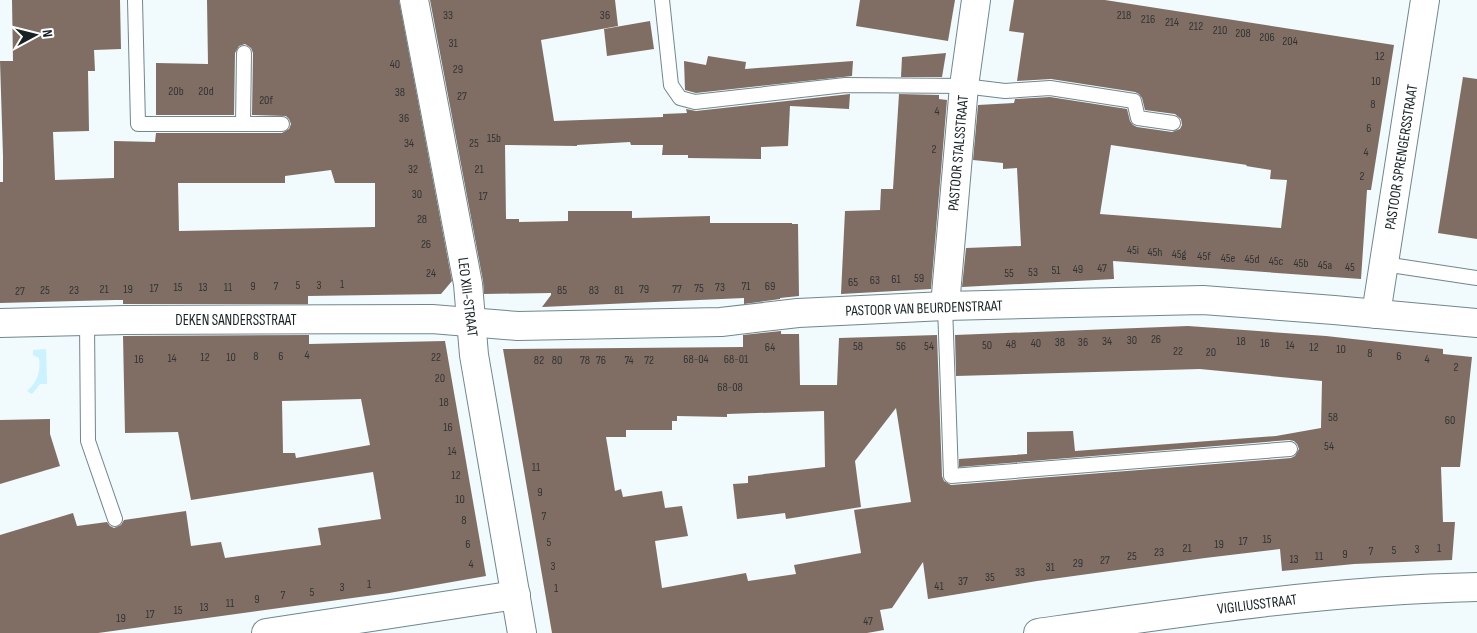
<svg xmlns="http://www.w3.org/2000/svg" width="1477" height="633" viewBox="0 0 1477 633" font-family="'Sofia Sans Condensed',sans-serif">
	<rect width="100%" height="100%" fill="#f1fafd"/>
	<path fill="#cbf2fe" d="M 46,349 L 47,384 L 40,384 L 32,394 L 27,391 C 37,383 41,371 39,358 L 33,355 L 33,350 Z"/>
	<g fill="#806e64" fill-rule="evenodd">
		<path d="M 12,0 L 120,0 L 121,49 L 94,50 L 95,71 L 88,71 L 89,131 L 53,132 L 55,180 L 114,178 L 114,141 L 155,142 L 156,133 L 282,133 L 289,129 L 291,124 L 289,119 L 286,116 L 252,115 L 253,53 L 251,48 L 245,44 L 239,46 L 235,53 L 234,115 L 156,115 L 156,63 L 208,64 L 207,0 L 399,0 L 452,281 L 441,294 L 308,296 L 308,304 L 123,304 L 123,300 L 115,300 L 0,303 L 0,182 L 3,182 L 3,156 L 0,61 L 13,61 ZM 331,170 L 335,183 L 375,183 L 375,227 L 179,231 L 178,183 L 285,183 L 285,176 Z"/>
		<path d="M 430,0 L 615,0 L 618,26 L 541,40 L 554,121 L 663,117 L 663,114 L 687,113 L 686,109 L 696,111 L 850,94 L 849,109 L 790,106 L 788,146 L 761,147 L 761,159 L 688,158 L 688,155 L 662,155 L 663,145 L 631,145 L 630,142 L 577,145 L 577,146 L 505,145 L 506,219 L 519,219 L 519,222 L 568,221 L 568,211 L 632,211 L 632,218 L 710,216 L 710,223 L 792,223 L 792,224 L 798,224 L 799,296 L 780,298 L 780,299 L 744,304 L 744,298 L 542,307 L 551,295 L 551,293 L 484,294 L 483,281 Z"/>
		<path d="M 860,0 L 955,0 L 948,41 L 856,26 Z"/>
		<path d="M 1014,0 L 1105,0 L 1394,45 L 1371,190 L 1367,190 L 1361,279 L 1113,261 L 1114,279 L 962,287 L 966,248 L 1021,246 L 1017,168 L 1003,169 L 1003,163 L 973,160 L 978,105 L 1014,103 L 1015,99 L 1050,97 L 1127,109 L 1130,121 L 1133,125 L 1137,127 L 1172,132 L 1180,129 L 1182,125 L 1181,119 L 1175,114 L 1145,110 L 1142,98 L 1139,94 L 1135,92 L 1051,79 L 1017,81 L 1024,33 L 1009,31 ZM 1111,145 L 1247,165 L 1246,166 L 1271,170 L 1270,179 L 1287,180 L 1281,228 L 1100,214 Z"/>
		<path d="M 650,21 L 654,49 L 607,56 L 604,29 Z"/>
		<path d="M 946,53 L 942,77 L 901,77 L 902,57 Z"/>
		<path d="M 708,56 L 746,62 L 745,69 L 853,61 L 852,76 L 696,93 L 685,90 L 684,61 L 706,65 Z"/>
		<path d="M 1463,77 L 1477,79 L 1477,239 L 1438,233 Z"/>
		<path d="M 899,94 L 939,95 L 939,99 L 947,100 L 931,289 L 841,294 L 845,211 L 880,210 L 881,189 L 893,189 Z"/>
		<path d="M 1188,326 L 1326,336 L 1443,349 L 1443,354 L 1472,357 L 1460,467 L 1441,467 L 1443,522 L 1455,522 L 1452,560 L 1354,564 L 1282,571 L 1280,549 L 1205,558 L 1037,581 L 928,599 L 923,562 L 892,608 L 880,610 L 884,630 L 867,633 L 552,633 L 503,349 L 743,347 L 743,335 L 781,331 L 781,334 L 799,334 L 800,385 L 837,385 L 839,338 L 937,335 L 942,476 L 944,481 L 951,485 L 1291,458 L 1295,456 L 1299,449 L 1297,444 L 1294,441 L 1289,440 L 959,467 L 959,459 L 1027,454 L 1027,432 L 1073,431 L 1075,451 L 1276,436 L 1321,428 L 1322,381 L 1200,369 L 956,376 L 955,335 ZM 896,408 L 911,502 L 854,510 L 861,553 L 794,565 L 796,574 L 748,581 L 746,573 L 662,588 L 655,541 L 688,536 L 682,506 L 665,508 L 662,491 L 623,497 L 621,489 L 615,491 L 606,437 L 626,437 L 626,430 L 672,430 L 672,421 L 677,421 L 677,416 L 727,417 L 727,414 L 824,411 L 825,467 L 748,476 L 748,483 L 733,484 L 737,519 L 785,513 L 786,519 L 861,507 L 855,461 Z"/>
		<path d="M 309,335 L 309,344 L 445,341 L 486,576 L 389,593 L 98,633 L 0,633 L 0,535 L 73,513 L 77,526 L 107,522 L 110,526 L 114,528 L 121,525 L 124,520 L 186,511 L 191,546 L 221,542 L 225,558 L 321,545 L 318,528 L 381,519 L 373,472 L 191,500 L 178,432 L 125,433 L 123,336 ZM 361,399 L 370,445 L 296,458 L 295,453 L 283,453 L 282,401 Z"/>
		<path d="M 50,419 L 50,434 L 60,466 L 0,484 L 0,420 Z"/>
	</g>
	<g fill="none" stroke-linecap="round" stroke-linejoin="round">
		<g stroke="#71868d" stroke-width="16">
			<g id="service">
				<path d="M 135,0 L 138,124 L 282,124"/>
				<path d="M 662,0 L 671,85 L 680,98 L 695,102 L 845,85 L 964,86 L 1005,91 L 1050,88 L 1134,101 L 1138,118 L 1173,123"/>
				<path d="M 243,124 L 244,53"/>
				<path d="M 1384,264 L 1477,278"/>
				<path d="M 945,306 L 951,476 L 1290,449"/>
				<path d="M 87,321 L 88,441 L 115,519"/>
			</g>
		</g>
		<g stroke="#71868d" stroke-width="30">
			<g id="minor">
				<path d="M 414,0 L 468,284 L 474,355 L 522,633"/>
				<path d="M 945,306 L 964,86 L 976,0"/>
				<path d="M 1376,314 L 1425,0"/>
				<path d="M 0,323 L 126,320 L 432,319 L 518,326 L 721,322 L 798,313 L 945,306 L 1203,300 L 1334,310 L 1477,323"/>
				<path d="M 266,633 L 516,595"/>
				<path d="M 1038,633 C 1183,612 1330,590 1477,587"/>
			</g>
		</g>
		<use href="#service" stroke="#fff" stroke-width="14"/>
		<use href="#minor" stroke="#fff" stroke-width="28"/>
	</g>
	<g text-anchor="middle" stroke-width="4.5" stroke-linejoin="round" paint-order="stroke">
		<g font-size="12" fill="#323434">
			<text x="448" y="19">33</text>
			<text x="605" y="19">36</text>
			<text x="1124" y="19">218</text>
			<text x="1148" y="23">216</text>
			<text x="1172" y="26">214</text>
			<text x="1196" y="30">212</text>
			<text x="1220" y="34">210</text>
			<text x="1243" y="37">208</text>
			<text x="1267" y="41">206</text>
			<text x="1290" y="45">204</text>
			<text x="453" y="47">31</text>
			<text x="1380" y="60">12</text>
			<text x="395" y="68">40</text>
			<text x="458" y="73">29</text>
			<text x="1376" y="85">10</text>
			<text x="176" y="95">20b</text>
			<text x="206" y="95">20d</text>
			<text x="400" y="96">38</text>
			<text x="462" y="100">27</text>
			<text x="266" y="104">20f</text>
			<text x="1373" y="108">8</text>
			<text x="937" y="115">4</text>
			<text x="404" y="122">36</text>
			<text x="1369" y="132">6</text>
			<text x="494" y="142">15b</text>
			<text x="409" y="147">34</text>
			<text x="474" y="147">25</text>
			<text x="934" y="153">2</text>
			<text x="1366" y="156">4</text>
			<text x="413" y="173">32</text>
			<text x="479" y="173">21</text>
			<text x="1362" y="180">2</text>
			<text x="417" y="198">30</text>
			<text x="483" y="200">17</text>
			<text x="422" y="223">28</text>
			<text x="426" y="248">26</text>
			<text x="1133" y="254">45i</text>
			<text x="1155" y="256">45h</text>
			<text x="1179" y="258">45g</text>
			<text x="1204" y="260">45f</text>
			<text x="1228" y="262">45e</text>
			<text x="1252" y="263">45d</text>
			<text x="1276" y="265">45c</text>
			<text x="1301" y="267">45b</text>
			<text x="1325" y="269">45a</text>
			<text x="1350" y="271">45</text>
			<text x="1102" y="272">47</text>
			<text x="1078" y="273">49</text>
			<text x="1056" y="274">51</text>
			<text x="1033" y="276">53</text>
			<text x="431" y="277">24</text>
			<text x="1009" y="277">55</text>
			<text x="919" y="282">59</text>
			<text x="896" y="283">61</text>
			<text x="875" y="284">63</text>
			<text x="853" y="286">65</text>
			<text x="342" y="288">1</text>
			<text x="298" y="289">5</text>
			<text x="319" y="289">3</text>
			<text x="253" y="290">9</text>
			<text x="276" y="290">7</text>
			<text x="746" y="290">71</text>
			<text x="770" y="290">69</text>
			<text x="178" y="291">15</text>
			<text x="203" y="291">13</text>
			<text x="228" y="291">11</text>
			<text x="720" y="291">73</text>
			<text x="154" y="292">17</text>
			<text x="699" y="292">75</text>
			<text x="104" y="293">21</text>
			<text x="128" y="293">19</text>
			<text x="644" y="293">79</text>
			<text x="677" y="293">77</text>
			<text x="45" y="294">25</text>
			<text x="74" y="294">23</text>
			<text x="562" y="294">85</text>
			<text x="594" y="294">83</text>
			<text x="619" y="294">81</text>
			<text x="20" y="295">27</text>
			<text x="1156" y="343">26</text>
			<text x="1132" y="344">30</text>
			<text x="1107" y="345">34</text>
			<text x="1241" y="345">18</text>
			<text x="1060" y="346">38</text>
			<text x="1083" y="346">36</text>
			<text x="1036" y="347">40</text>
			<text x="1265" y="347">16</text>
			<text x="1011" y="348">48</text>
			<text x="987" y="349">50</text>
			<text x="1290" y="349">14</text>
			<text x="858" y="350">58</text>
			<text x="901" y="350">56</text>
			<text x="929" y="350">54</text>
			<text x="770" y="351">64</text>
			<text x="1314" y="351">12</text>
			<text x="1341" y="353">10</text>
			<text x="1178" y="355">22</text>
			<text x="1211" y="356">20</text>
			<text x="1370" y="357">8</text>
			<text x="307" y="359">4</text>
			<text x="256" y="360">8</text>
			<text x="281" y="360">6</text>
			<text x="1399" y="360">6</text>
			<text x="205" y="361">12</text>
			<text x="231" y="361">10</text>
			<text x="436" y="361">22</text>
			<text x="172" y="362">14</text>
			<text x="139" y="363">16</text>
			<text x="696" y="363">68-04</text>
			<text x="736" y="363">68-01</text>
			<text x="1427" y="363">4</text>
			<text x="539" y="364">82</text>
			<text x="557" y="364">80</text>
			<text x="585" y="364">78</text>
			<text x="601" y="364">76</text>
			<text x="629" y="364">74</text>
			<text x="649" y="364">72</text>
			<text x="1456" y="371">2</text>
			<text x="440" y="382">20</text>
			<text x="730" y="391">68-08</text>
			<text x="444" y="406">18</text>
			<text x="1333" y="421">58</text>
			<text x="1450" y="424">60</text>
			<text x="448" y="431">16</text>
			<text x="1329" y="450">54</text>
			<text x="452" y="455">14</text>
			<text x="536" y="471">11</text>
			<text x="456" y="479">12</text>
			<text x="540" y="496">9</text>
			<text x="460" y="503">10</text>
			<text x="544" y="520">7</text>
			<text x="464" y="524">8</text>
			<text x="1267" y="543">15</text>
			<text x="1243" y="545">17</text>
			<text x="549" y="546">5</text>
			<text x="468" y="548">6</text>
			<text x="1219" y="548">19</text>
			<text x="1187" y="552">21</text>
			<text x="1439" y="552">1</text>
			<text x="1417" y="553">3</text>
			<text x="1394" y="554">5</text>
			<text x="1371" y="555">7</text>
			<text x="1159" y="556">23</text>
			<text x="1345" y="558">9</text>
			<text x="1132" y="560">25</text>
			<text x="1319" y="560">11</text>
			<text x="1294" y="563">13</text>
			<text x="1105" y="564">27</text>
			<text x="1078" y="567">29</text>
			<text x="471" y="568">4</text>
			<text x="553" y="570">3</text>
			<text x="1050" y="571">31</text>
			<text x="1020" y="576">33</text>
			<text x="990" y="581">35</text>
			<text x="963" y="585">37</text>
			<text x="369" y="588">1</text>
			<text x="939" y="590">41</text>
			<text x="342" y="591">3</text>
			<text x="556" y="592">1</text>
			<text x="312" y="596">5</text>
			<text x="283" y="599">7</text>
			<text x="257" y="603">9</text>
			<text x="230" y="607">11</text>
			<text x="204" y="611">13</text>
			<text x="178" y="614">15</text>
			<text x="150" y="618">17</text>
			<text x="121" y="622">19</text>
			<text x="868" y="625">47</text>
		</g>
		<g font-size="15" fill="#182124" stroke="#fff">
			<text transform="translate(958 153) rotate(-85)" y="5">PASTOOR STALSSTRAAT</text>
			<text transform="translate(1401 157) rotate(-81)" y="5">PASTOOR SPRENGERSSTRAAT</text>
			<text transform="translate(468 297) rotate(83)" y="5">LEO XIII-STRAAT</text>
			<text transform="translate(924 308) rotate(-2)" y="5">PASTOOR VAN BEURDENSTRAAT</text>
			<text x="236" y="325">DEKEN SANDERSSTRAAT</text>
			<text transform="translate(1257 604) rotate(-7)" y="5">VIGILIUSSTRAAT</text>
		</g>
	</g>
	<g transform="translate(35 35) rotate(83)" stroke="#ffffff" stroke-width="4" paint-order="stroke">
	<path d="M0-4L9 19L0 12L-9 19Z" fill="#182124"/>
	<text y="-8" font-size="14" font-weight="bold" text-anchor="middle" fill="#182124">N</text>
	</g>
</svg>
